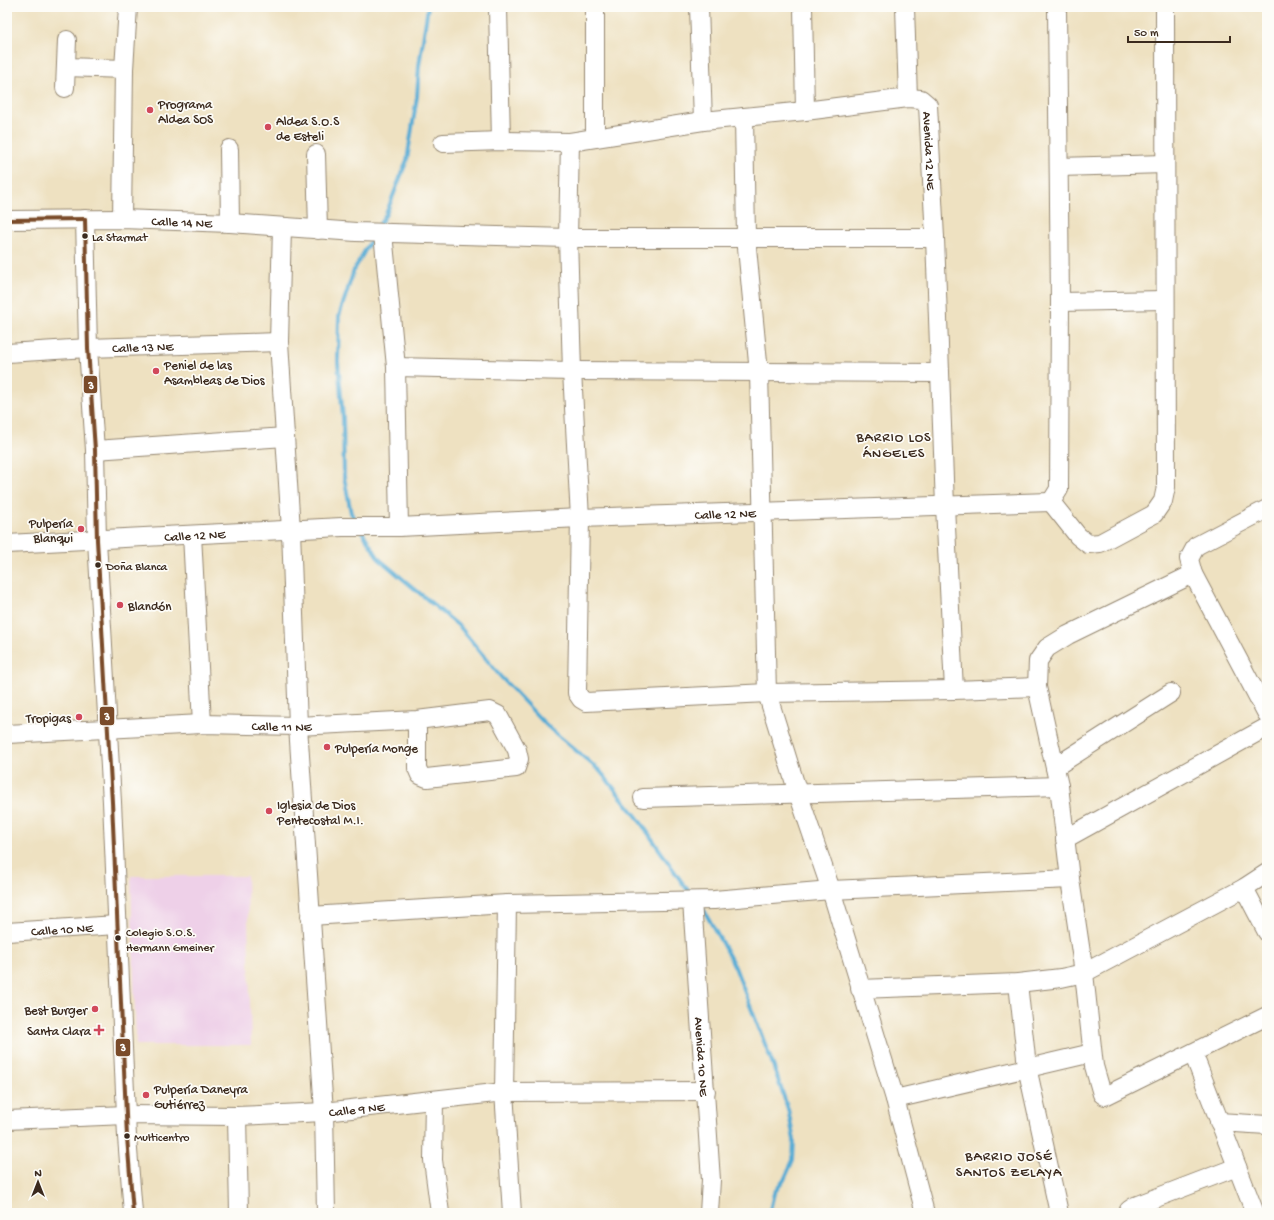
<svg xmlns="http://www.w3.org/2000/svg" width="1274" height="1220" viewBox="0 0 1274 1220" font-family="'Gochi Hand',sans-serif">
	<rect width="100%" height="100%" fill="#fdfcf7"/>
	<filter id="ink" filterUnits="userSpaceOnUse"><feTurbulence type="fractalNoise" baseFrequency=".025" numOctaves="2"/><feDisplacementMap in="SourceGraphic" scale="8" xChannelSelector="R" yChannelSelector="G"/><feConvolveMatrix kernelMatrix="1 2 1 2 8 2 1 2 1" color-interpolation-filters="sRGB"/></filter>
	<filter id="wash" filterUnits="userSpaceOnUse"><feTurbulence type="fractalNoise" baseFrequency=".012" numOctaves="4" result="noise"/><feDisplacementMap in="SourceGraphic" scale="16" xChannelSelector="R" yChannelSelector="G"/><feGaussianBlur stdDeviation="0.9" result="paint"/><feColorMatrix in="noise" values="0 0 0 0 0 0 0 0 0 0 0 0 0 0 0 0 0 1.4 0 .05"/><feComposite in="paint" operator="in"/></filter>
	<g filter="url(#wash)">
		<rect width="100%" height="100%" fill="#eee1c1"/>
		<path fill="#eed0e8" d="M 131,876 L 247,876 L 251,1045 L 136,1045 Z"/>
		<path fill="#b1d781" stroke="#768050" d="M 233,7 L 319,7 L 318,13 Z"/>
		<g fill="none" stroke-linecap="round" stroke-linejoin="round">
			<g stroke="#59acd4" stroke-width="4">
				<path d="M 378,227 L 386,214 L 407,160 L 417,97 L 419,66 L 428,7"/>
				<path d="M 356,522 L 351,513 L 344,477 L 343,418 L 338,362 L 339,316 L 354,270 L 372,238"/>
				<path d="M 363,533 L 379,559 L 460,627 L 500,676 L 547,726 L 600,771 L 637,817 L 681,881 L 692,896"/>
				<path d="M 700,906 L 705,912 L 735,967 L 772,1062 L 788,1109 L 794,1140 L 793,1160 L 784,1180 L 774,1193 L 770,1210 L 770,1213"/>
			</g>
		</g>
	</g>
	<g filter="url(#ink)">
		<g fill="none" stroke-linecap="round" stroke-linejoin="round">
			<g stroke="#948670" stroke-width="20">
				<g id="minor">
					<path d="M 498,7 L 501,141"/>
					<path d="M 595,7 L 595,138"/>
					<path d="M 699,7 L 703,121"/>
					<path d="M 803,7 L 805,111"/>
					<path d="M 905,7 L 908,98"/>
					<path d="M 66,67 L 124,69"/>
					<path d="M 65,88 L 67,40"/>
					<path d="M 744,117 L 746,237 L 759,373 L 767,693 L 798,793 L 831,890 L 895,1099 L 925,1213"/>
					<path d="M 570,142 L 568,238 L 572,371 L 580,518 L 577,693 L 581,699 L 586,702 L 767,693 L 954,690 L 1037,687"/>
					<path id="s1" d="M 443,143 L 501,141 L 570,142 L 703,121 L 805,111 L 908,98 L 921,99 L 928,105 L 935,238 L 945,506 L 954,690"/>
					<path d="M 229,149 L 230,223"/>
					<path d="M 316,154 L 318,230"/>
					<path d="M 1059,167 L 1165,164"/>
					<path d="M 85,219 L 88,348 L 95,450 L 97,540 L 112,802 L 127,1137 L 133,1213"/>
					<path d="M 122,219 L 124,69 L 128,7"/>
					<path id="s2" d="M 7,220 L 122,219 L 230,223 L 356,232 L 568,238 L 935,238"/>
					<path d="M 282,227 L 279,342 L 291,530 L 298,726 L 324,1112 L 326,1213"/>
					<path d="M 383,233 L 396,367 L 399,527"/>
					<path d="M 1060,302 L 1164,300"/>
					<path id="s3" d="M 7,353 L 88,348 L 279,342"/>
					<path d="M 396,367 L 572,371 L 939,373"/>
					<path d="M 95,450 L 285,437"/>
					<path d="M 1051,502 L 1078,536 L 1088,544 L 1100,543 L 1154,514 L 1163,501 L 1166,487 L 1165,7"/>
					<path d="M 1051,502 L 1059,489 L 1060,302 L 1057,7"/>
					<path d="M 1267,509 L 1196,546 L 1189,559 L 1193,574 L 1267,714"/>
					<path d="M 192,535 L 202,724"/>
					<path id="s4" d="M 7,544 L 342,527 L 399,527 L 580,518 L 1051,502"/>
					<path d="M 1193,574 L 1068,635 L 1047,648 L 1038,661 L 1037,687 L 1059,786 L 1070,879 L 1084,973 L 1094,1066 L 1102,1094 L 1105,1096 L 1109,1094 L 1267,1016"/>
					<path id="s5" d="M 7,734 L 202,724 L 298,726 L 417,720 L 490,711 L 498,715 L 517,750 L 519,759 L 516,768 L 427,778 L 420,775 L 417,768 L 417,720"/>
					<path d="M 1055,767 L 1171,693"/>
					<path d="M 643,798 L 1059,786"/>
					<path d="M 1065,839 L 1267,727"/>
					<path d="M 1244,888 L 1267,932"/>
					<path id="s6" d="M 692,901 L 711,1180 L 709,1213"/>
					<path d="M 507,904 L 504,1092 L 512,1213"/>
					<path d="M 310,916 L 507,904 L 714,900 L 831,890 L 1070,879"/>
					<path id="s7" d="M 7,932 L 117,925"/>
					<path d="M 1018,983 L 1027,1067 L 1059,1213"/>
					<path d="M 860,989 L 1018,983 L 1061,978 L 1084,973 L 1244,888 L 1267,873"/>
					<path d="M 1193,1053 L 1255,1213"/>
					<path d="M 895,1099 L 1092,1053"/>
					<path d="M 434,1100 L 433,1160 L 440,1213"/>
					<path d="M 237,1116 L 239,1213"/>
					<path id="s8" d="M 7,1120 L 126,1115 L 237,1116 L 324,1112 L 504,1092 L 706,1091"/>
					<path d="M 1219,1122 L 1267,1125"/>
					<path d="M 1128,1213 L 1129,1210 L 1135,1206 L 1237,1167"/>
				</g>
			</g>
			<use href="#minor" stroke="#fff" stroke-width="18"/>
			<g stroke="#fdfcf7" stroke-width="7">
				<g id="bus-1">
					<path d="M 85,219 L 88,348 L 95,450 L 97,540 L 112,802 L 127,1137 L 133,1213"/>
					<path d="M 7,220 L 85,219"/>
				</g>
			</g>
			<use href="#bus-1" stroke="#7a4b2a" stroke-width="4"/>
		</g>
	</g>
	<g fill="#d1495b" stroke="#fdfcf7" stroke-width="1.5">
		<circle cx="150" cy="110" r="4"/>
		<circle cx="268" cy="127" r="4"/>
		<circle cx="156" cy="371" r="4"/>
		<circle cx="81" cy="529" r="4"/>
		<circle cx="120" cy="605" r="4"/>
		<circle cx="79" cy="717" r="4"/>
		<circle cx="327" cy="747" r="4"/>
		<circle cx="269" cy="811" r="4"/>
		<circle cx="95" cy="1009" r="4"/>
		<path d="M97 1024h4v4h4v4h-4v4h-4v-4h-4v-4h4z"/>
		<circle cx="146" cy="1095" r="4"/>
	</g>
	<g fill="#3b2a1e" stroke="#fdfcf7" stroke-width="1.5">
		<circle cx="85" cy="236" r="3.5"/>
		<circle cx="98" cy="565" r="3.5"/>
		<circle cx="118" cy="938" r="3.5"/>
		<circle cx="127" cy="1136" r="3.5"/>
	</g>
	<g text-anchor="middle" stroke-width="3.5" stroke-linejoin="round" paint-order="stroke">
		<g font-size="12" fill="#3b2a1e" stroke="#fdfcf7" text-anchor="start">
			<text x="92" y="241">La Starmat</text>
			<text x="106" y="570">Doña Blanca</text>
			<text x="126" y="936">Colegio S.O.S.<tspan x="126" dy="15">Hermann Gmeiner</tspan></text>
			<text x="134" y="1141">Multicentro</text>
		</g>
		<g font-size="13" fill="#3b2a1e" stroke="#fdfcf7" text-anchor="start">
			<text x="158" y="108">Programa<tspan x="158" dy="15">Aldea SOS</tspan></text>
			<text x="276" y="125">Aldea S.O.S<tspan x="276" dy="15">de Esteli</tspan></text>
			<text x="164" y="369">Peniel de las<tspan x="164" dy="15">Asambleas de Dios</tspan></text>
			<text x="73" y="527" text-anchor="end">Pulpería<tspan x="73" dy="15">Blanqui</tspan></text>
			<text x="128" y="610">Blandón</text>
			<text x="71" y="722" text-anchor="end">Tropigas</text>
			<text x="335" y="752">Pulpería Monge</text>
			<text x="277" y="809">Iglesia de Dios<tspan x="277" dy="15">Pentecostal M.I.</tspan></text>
			<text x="87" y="1014" text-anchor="end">Best Burger</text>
			<text x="91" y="1035" text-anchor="end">Santa Clara</text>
			<text x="154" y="1093">Pulpería Daneyra<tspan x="154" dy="15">Gutiérrez</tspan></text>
		</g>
		<g font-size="13" fill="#3b2a1e" stroke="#fdfcf7">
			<text dy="5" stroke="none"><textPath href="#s1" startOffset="536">Avenida 12 NE</textPath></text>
			<text dy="5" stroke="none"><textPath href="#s2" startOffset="175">Calle 14 NE</textPath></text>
			<text dy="5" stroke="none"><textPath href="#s3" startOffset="136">Calle 13 NE</textPath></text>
			<text dy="5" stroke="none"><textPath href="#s4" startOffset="719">Calle 12 NE</textPath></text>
			<text dy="5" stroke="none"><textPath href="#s4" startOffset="188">Calle 12 NE</textPath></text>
			<text dy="5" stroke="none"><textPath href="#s5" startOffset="275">Calle 11 NE</textPath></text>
			<text dy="5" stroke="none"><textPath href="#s7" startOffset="55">Calle 10 NE</textPath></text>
			<text dy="5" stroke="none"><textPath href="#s6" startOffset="156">Avenida 10 NE</textPath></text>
			<text dy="5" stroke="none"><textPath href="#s8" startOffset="350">Calle 9 NE</textPath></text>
		</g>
		<g font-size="14" letter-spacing="1" fill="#3b2a1e" stroke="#fdfcf7">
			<text x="894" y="441">BARRIO LOS<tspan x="894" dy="16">ÁNGELES</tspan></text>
			<text x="1009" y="1160">BARRIO JOSÉ<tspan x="1009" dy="16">SANTOS ZELAYA</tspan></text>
		</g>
	</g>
	<g stroke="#fdfcf7" stroke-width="1.5">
		<rect x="83" y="375" width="15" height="19" rx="4" fill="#7a4b2a"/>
		<rect x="99" y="706" width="16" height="20" rx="4" fill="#7a4b2a"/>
		<rect x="115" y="1038" width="16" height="19" rx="4" fill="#7a4b2a"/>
	</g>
	<g font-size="11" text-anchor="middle" font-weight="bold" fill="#fff">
		<text x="91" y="389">3</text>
		<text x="107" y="720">3</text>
		<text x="123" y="1051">3</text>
	</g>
	<rect width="1274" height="1220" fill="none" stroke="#fdfcf7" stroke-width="24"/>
	<g transform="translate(38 1182)" stroke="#fdfcf7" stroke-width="3" paint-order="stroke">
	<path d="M0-3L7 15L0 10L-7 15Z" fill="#3b2a1e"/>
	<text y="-6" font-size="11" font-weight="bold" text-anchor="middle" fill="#3b2a1e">N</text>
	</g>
	<path d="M1128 36v6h102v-6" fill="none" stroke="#3b2a1e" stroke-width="2"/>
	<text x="1134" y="36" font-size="12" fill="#3b2a1e" stroke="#fdfcf7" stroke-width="3" paint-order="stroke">50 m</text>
</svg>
